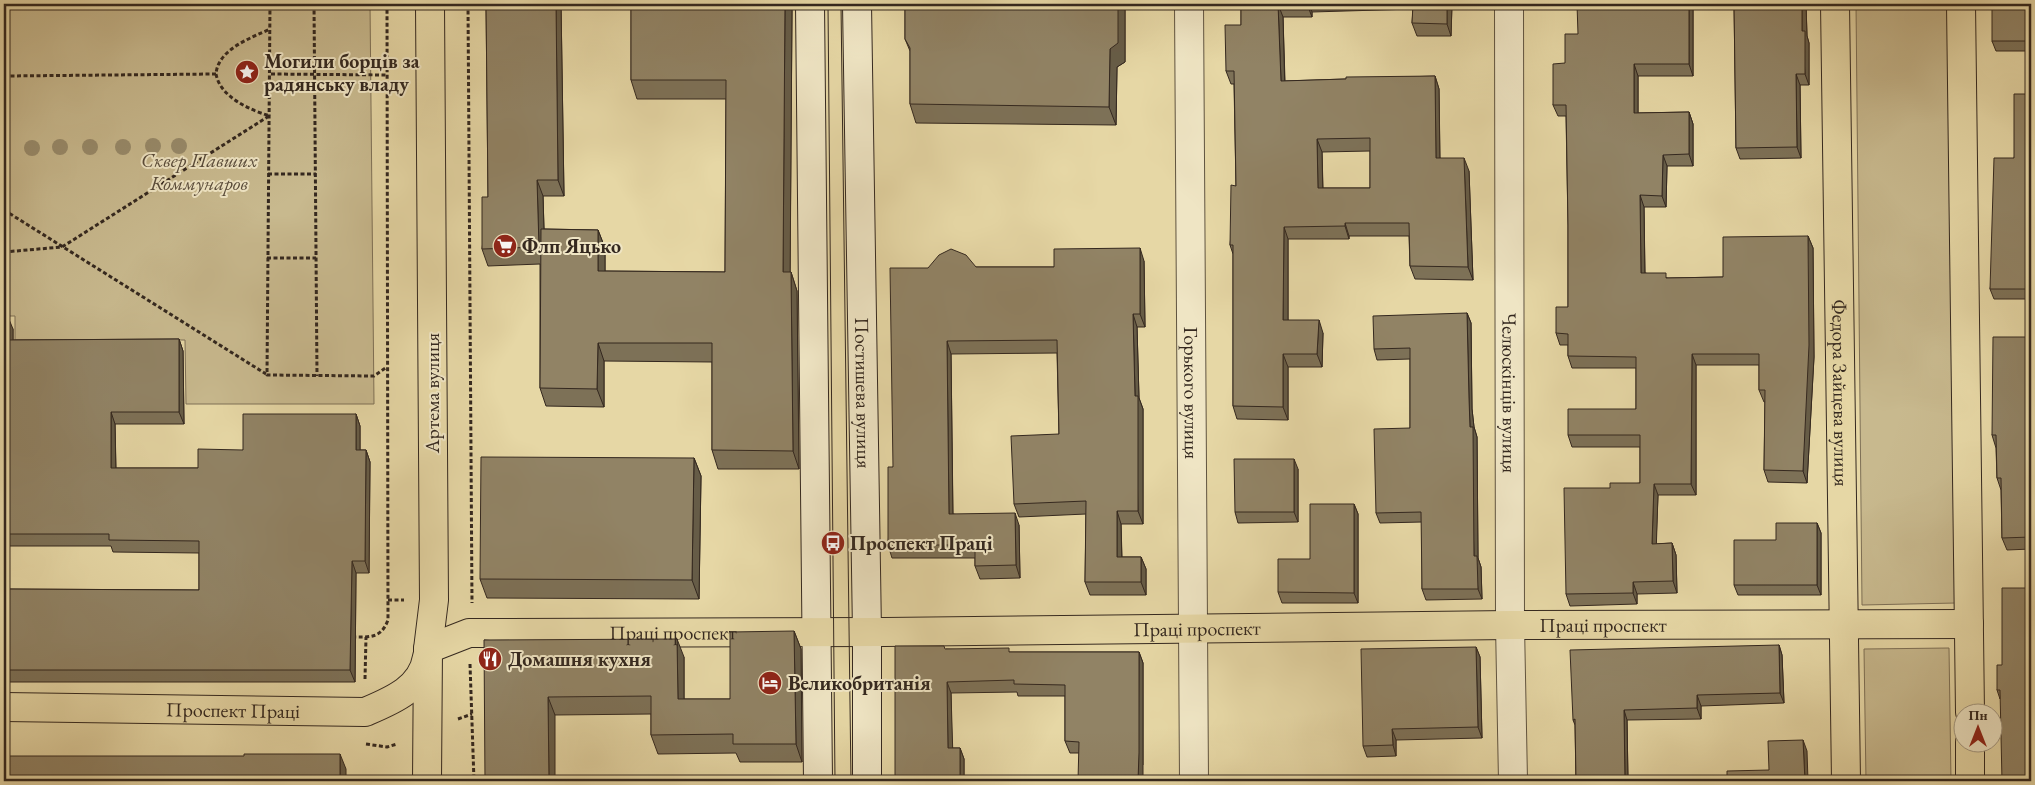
<svg xmlns="http://www.w3.org/2000/svg" width="2035" height="785" viewBox="0 0 2035 785" font-family="'EB Garamond',serif">
	<rect width="100%" height="100%" fill="#e6d7a5"/>
	<filter id="stains"><feTurbulence type="fractalNoise" baseFrequency=".004" numOctaves="4"/><feColorMatrix values="0 0 0 0 .2 0 0 0 0 .09 0 0 0 0 .02 0 0 0 .5 -.17"/></filter>
	<radialGradient id="worn" r=".72"><stop offset=".6" stop-color="#630" stop-opacity="0"/><stop offset="1" stop-color="#630" stop-opacity=".3"/></radialGradient>
	<g fill="#c8b98e" stroke="#7e7056">
		<path d="M 4,4 L 370,4 L 374,404 L 186,404 L 185,340 L 15,340 L 15,316 L 4,316 Z"/>
		<path d="M 1856,4 L 1948,4 L 1956,603 L 1862,605 Z"/>
		<path d="M 1949,648 L 1951,781 L 1866,781 L 1864,649 Z"/>
	</g>
	<g fill="none" stroke-linecap="round" stroke-linejoin="round">
		<g stroke="#605440" stroke-width="30">
			<g id="street">
				<path id="s1" d="M 1189,4 L 1194,781"/>
				<path id="s2" d="M 1509,4 L 1510,625 L 1513,781"/>
			</g>
		</g>
		<g stroke="#34281f" stroke-width="30">
			<g id="secondary">
				<path d="M 810,4 L 818,781"/>
				<path id="s3" d="M 857,4 L 867,632 L 867,781"/>
			</g>
		</g>
		<g stroke="#34281f" stroke-width="30">
			<g id="primary">
				<path id="s4" d="M 1835,4 L 1846,781"/>
				<path d="M 1961,4 L 1970,712"/>
				<path id="s5" d="M 428,649 L 469,633 L 885,632 L 1510,625 L 1969,624"/>
				<path id="s6" d="M 4,707 L 365,712 C 391,701 422,689 427,657"/>
				<path d="M 1970,742 L 1970,781"/>
				<path d="M 427,781 L 428,649 L 434,600 L 430,4"/>
			</g>
		</g>
		<g stroke="#34281f" stroke-width="3" stroke-dasharray="4 2.5" stroke-linecap="butt">
			<path d="M 270,4 L 267,375 L 374,376 L 387,367"/>
			<path d="M 314,4 L 317,376"/>
			<path d="M 468,4 L 472,603"/>
			<path d="M 216,74 C 220,97 250,110 270,116"/>
			<path d="M 271,74 L 387,75"/>
			<path d="M 4,76 L 216,74 C 218,49 251,38 270,29"/>
			<path d="M 268,174 L 316,174"/>
			<path d="M 4,210 L 266,374"/>
			<path d="M 4,252 L 62,247 L 269,116"/>
			<path d="M 267,258 L 316,258"/>
			<path d="M 388,600 L 404,600"/>
			<path d="M 352,637 C 369,637 381,639 388,620 L 387,4"/>
			<path d="M 470,664 L 474,781"/>
			<path d="M 365,679 L 366,637"/>
			<path d="M 458,719 L 472,714"/>
			<path d="M 366,744 L 387,747 L 397,744"/>
		</g>
		<use href="#street" stroke="#efe5c4" stroke-width="28"/>
		<use href="#secondary" stroke="#efe5c4" stroke-width="28"/>
		<use href="#primary" stroke="#e6d7a5" stroke-width="28"/>
		<g stroke="#34281f" stroke-width="1">
			<path d="M 828,4 L 835,781"/>
			<path d="M 841,4 L 851,781"/>
		</g>
	</g>
	<g fill="#988b6b">
		<circle cx="153" cy="146" r="8"/>
		<circle cx="179" cy="146" r="8"/>
		<circle cx="60" cy="147" r="8"/>
		<circle cx="90" cy="147" r="8"/>
		<circle cx="123" cy="147" r="8"/>
		<circle cx="32" cy="148" r="8"/>
	</g>
	<g fill="#7d7157" stroke="#34281f" fill-rule="evenodd">
		<path d="M 486,4 L 561,4 L 564,196 L 543,196 L 544,229 L 598,230 L 605,248 L 605,271 L 725,272 L 726,99 L 637,99 L 631,80 L 631,4 L 790,4 L 792,10 L 790,272 L 791,272 L 797,291 L 799,469 L 718,469 L 712,450 L 712,362 L 604,361 L 604,407 L 546,406 L 540,388 L 540,264 L 488,266 L 482,249 L 488,197 Z"/>
		<path d="M 905,4 L 1125,4 L 1125,62 L 1117,67 L 1116,125 L 916,123 L 910,104 L 910,51 L 905,39 Z"/>
		<path d="M 1241,4 L 1452,4 L 1451,36 L 1417,36 L 1412,23 L 1413,9 L 1312,12 L 1312,17 L 1283,17 L 1285,81 L 1435,76 L 1439,89 L 1440,158 L 1469,171 L 1473,280 L 1415,279 L 1410,266 L 1409,236 L 1349,236 L 1349,239 L 1288,239 L 1288,320 L 1323,333 L 1322,367 L 1288,367 L 1288,420 L 1237,419 L 1233,406 L 1233,254 L 1230,245 L 1236,186 L 1234,84 L 1231,84 L 1226,71 L 1241,25 ZM 1370,151 L 1370,188 L 1323,188 L 1322,152 Z"/>
		<path d="M 1693,4 L 1693,76 L 1638,76 L 1638,113 L 1689,112 L 1693,124 L 1693,166 L 1667,166 L 1666,207 L 1644,207 L 1645,273 L 1668,278 L 1723,277 L 1808,236 L 1813,248 L 1814,357 L 1807,483 L 1768,482 L 1764,470 L 1765,402 L 1764,402 L 1759,390 L 1759,365 L 1696,365 L 1696,495 L 1658,495 L 1656,544 L 1672,543 L 1676,555 L 1677,593 L 1637,594 L 1637,604 L 1570,606 L 1566,594 L 1610,488 L 1640,483 L 1640,447 L 1572,447 L 1568,435 L 1636,409 L 1636,368 L 1572,368 L 1568,356 L 1568,345 L 1560,345 L 1556,333 L 1568,307 L 1568,225 L 1566,116 L 1558,116 L 1553,105 L 1565,63 Z"/>
		<path d="M 1734,4 L 1806,4 L 1807,36 L 1809,43 L 1809,85 L 1800,85 L 1801,158 L 1740,159 L 1736,148 Z"/>
		<path d="M 2031,4 L 2031,51 L 1996,51 L 1992,41 Z"/>
		<path d="M 2031,94 L 2031,299 L 1994,299 L 1990,289 L 2014,158 Z"/>
		<path d="M 1144,261 L 1145,327 L 1137,327 L 1139,398 L 1143,409 L 1143,524 L 1121,524 L 1122,557 L 1141,557 L 1146,569 L 1146,595 L 1090,595 L 1085,582 L 1086,514 L 1019,517 L 1014,504 L 1059,434 L 1057,353 L 951,354 L 953,514 L 1019,525 L 1020,578 L 980,579 L 975,566 L 975,558 L 892,558 L 888,545 L 893,467 L 976,267 L 1054,267 Z"/>
		<path d="M 1467,313 L 1471,323 L 1472,409 L 1474,427 L 1477,437 L 1478,558 L 1481,567 L 1482,599 L 1426,600 L 1422,589 L 1422,522 L 1380,523 L 1376,513 L 1410,428 L 1410,359 L 1377,360 L 1374,349 Z"/>
		<path d="M 4,317 L 13,329 L 13,340 L 179,339 L 183,351 L 184,424 L 115,424 L 116,468 L 198,468 L 243,450 L 356,414 L 360,426 L 360,450 L 366,450 L 370,462 L 369,573 L 356,573 L 355,682 L 4,682 L 4,589 L 199,590 L 199,553 L 113,552 L 111,546 L 4,546 Z"/>
		<path d="M 2031,337 L 2031,549 L 2007,550 L 2002,538 L 2001,490 L 1997,478 L 1996,448 L 1992,435 Z"/>
		<path d="M 694,458 L 701,476 L 699,599 L 487,598 L 480,579 Z"/>
		<path d="M 1298,469 L 1298,522 L 1238,523 L 1235,512 Z"/>
		<path d="M 1354,504 L 1358,514 L 1358,603 L 1282,603 L 1278,592 L 1310,559 Z"/>
		<path d="M 1817,523 L 1821,533 L 1821,595 L 1738,595 L 1734,585 L 1776,540 Z"/>
		<path d="M 2031,588 L 2000,699 L 1997,690 Z"/>
		<path d="M 794,631 L 801,649 L 802,762 L 740,762 L 736,753 L 658,754 L 651,735 L 651,714 L 555,715 L 484,640 L 684,657 L 684,699 L 730,699 Z"/>
		<path d="M 1779,645 L 1782,655 L 1784,703 L 1701,706 L 1701,719 L 1627,720 L 1628,781 L 1576,781 L 1575,725 L 1573,720 Z"/>
		<path d="M 1476,647 L 1480,657 L 1482,738 L 1396,740 L 1396,756 L 1367,757 L 1363,746 Z"/>
		<path d="M 946,649 L 1010,652 L 1139,652 L 1143,663 L 1143,765 L 1079,753 L 1070,753 L 1065,741 L 1065,696 L 1018,696 L 1017,692 L 951,693 L 952,748 L 960,748 L 964,759 L 964,781 L 895,781 Z"/>
	</g>
	<g fill="#665c47" stroke="#34281f">
		<path d="M 556,4 L 561,4 L 564,196 L 558,180 Z"/>
		<path d="M 785,4 L 790,4 L 792,10 L 790,291 L 783,272 Z"/>
		<path d="M 1118,4 L 1125,4 L 1125,62 L 1117,67 L 1116,125 L 1109,107 L 1110,49 Z"/>
		<path d="M 1278,4 L 1283,17 L 1285,94 L 1281,81 Z"/>
		<path d="M 1307,4 L 1309,4 L 1312,12 L 1312,17 Z"/>
		<path d="M 1447,4 L 1452,4 L 1451,36 L 1447,24 Z"/>
		<path d="M 1689,4 L 1693,4 L 1693,76 L 1689,64 Z"/>
		<path d="M 1802,4 L 1806,4 L 1807,36 L 1809,43 L 1809,85 L 1805,74 L 1802,31 Z"/>
		<path d="M 1634,64 L 1638,76 L 1638,124 L 1634,113 Z"/>
		<path d="M 1796,74 L 1800,85 L 1801,158 L 1797,147 Z"/>
		<path d="M 1435,76 L 1439,89 L 1440,171 L 1436,158 Z"/>
		<path d="M 1689,112 L 1693,124 L 1693,166 L 1689,154 Z"/>
		<path d="M 1317,139 L 1322,152 L 1323,201 L 1318,188 Z"/>
		<path d="M 1663,155 L 1667,166 L 1666,207 L 1662,196 Z"/>
		<path d="M 1464,158 L 1469,171 L 1473,280 L 1468,267 Z"/>
		<path d="M 537,180 L 543,196 L 545,264 L 539,247 Z"/>
		<path d="M 1640,195 L 1644,207 L 1645,284 L 1641,273 Z"/>
		<path d="M 1345,223 L 1349,236 L 1349,239 L 1345,226 Z"/>
		<path d="M 1284,227 L 1288,239 L 1288,333 L 1283,320 Z"/>
		<path d="M 598,230 L 605,248 L 605,290 L 598,271 Z"/>
		<path d="M 1808,236 L 1813,248 L 1814,357 L 1807,483 L 1803,471 Z"/>
		<path d="M 1140,248 L 1144,261 L 1145,327 L 1140,314 Z"/>
		<path d="M 791,272 L 797,291 L 799,469 L 793,451 Z"/>
		<path d="M 1467,313 L 1471,323 L 1472,409 L 1474,427 L 1477,437 L 1478,558 L 1481,567 L 1482,599 L 1478,589 L 1474,556 L 1470,427 L 1469,398 Z"/>
		<path d="M 1133,314 L 1137,327 L 1139,398 L 1143,409 L 1143,524 L 1138,511 Z"/>
		<path d="M 8,317 L 13,329 L 13,352 L 8,340 Z"/>
		<path d="M 1319,320 L 1323,333 L 1322,367 L 1317,354 Z"/>
		<path d="M 179,339 L 183,351 L 184,424 L 179,412 Z"/>
		<path d="M 947,341 L 951,354 L 953,526 L 949,514 Z"/>
		<path d="M 598,343 L 604,361 L 604,407 L 597,389 Z"/>
		<path d="M 1283,354 L 1288,367 L 1288,420 L 1283,407 Z"/>
		<path d="M 1692,354 L 1696,365 L 1696,495 L 1691,484 Z"/>
		<path d="M 111,412 L 115,424 L 116,480 L 111,468 Z"/>
		<path d="M 356,414 L 360,426 L 360,462 L 356,450 Z"/>
		<path d="M 366,450 L 370,462 L 369,573 L 365,561 Z"/>
		<path d="M 694,458 L 701,476 L 699,599 L 692,580 Z"/>
		<path d="M 1294,459 L 1298,469 L 1298,522 L 1294,512 Z"/>
		<path d="M 1654,484 L 1658,495 L 1656,555 L 1652,544 Z"/>
		<path d="M 1354,504 L 1358,514 L 1358,603 L 1354,593 Z"/>
		<path d="M 1117,511 L 1121,524 L 1122,569 L 1117,557 Z"/>
		<path d="M 1015,513 L 1019,525 L 1020,578 L 1016,565 Z"/>
		<path d="M 1817,523 L 1821,533 L 1821,595 L 1817,585 Z"/>
		<path d="M 1672,543 L 1676,555 L 1677,593 L 1673,581 Z"/>
		<path d="M 1141,557 L 1146,569 L 1146,595 L 1141,582 Z"/>
		<path d="M 352,561 L 356,573 L 355,682 L 350,670 Z"/>
		<path d="M 1633,582 L 1637,594 L 1637,604 L 1633,593 Z"/>
		<path d="M 794,631 L 801,649 L 802,762 L 796,744 Z"/>
		<path d="M 677,639 L 684,657 L 684,717 L 678,699 Z"/>
		<path d="M 1779,645 L 1782,655 L 1784,703 L 1780,693 Z"/>
		<path d="M 1476,647 L 1480,657 L 1482,738 L 1478,727 Z"/>
		<path d="M 1139,652 L 1143,663 L 1143,781 L 1138,781 Z"/>
		<path d="M 947,682 L 951,693 L 953,759 L 948,748 Z"/>
		<path d="M 1697,695 L 1701,706 L 1701,719 L 1697,708 Z"/>
		<path d="M 548,697 L 555,715 L 555,781 L 549,781 Z"/>
		<path d="M 1624,710 L 1627,720 L 1628,781 L 1625,781 Z"/>
		<path d="M 1392,729 L 1396,740 L 1396,756 L 1393,745 Z"/>
		<path d="M 1803,740 L 1807,751 L 1808,781 L 1805,781 Z"/>
		<path d="M 960,748 L 964,759 L 964,781 L 960,781 Z"/>
		<path d="M 340,754 L 346,769 L 346,781 L 340,781 Z"/>
	</g>
	<g fill="#918365" stroke="#34281f" fill-rule="evenodd">
		<path d="M 486,4 L 556,4 L 558,180 L 537,180 L 539,247 L 482,249 L 482,197 L 488,197 Z"/>
		<path d="M 631,4 L 785,4 L 783,272 L 791,272 L 793,451 L 712,450 L 712,343 L 598,343 L 597,389 L 540,388 L 541,229 L 598,230 L 598,271 L 725,272 L 726,80 L 631,80 Z"/>
		<path d="M 905,4 L 1118,4 L 1118,43 L 1110,49 L 1109,107 L 910,104 L 910,48 L 905,39 Z"/>
		<path d="M 1241,4 L 1278,4 L 1281,81 L 1346,79 L 1346,77 L 1435,76 L 1436,158 L 1464,158 L 1468,267 L 1410,266 L 1409,223 L 1345,223 L 1345,226 L 1284,227 L 1283,320 L 1319,320 L 1317,354 L 1283,354 L 1283,407 L 1233,406 L 1233,245 L 1230,245 L 1231,185 L 1236,186 L 1234,71 L 1226,71 L 1225,25 L 1241,25 ZM 1370,138 L 1370,188 L 1318,188 L 1317,139 Z"/>
		<path d="M 1413,4 L 1447,4 L 1447,24 L 1412,23 Z"/>
		<path d="M 1577,4 L 1689,4 L 1689,64 L 1634,64 L 1634,113 L 1689,112 L 1689,154 L 1663,155 L 1662,196 L 1640,195 L 1641,273 L 1666,273 L 1666,278 L 1723,277 L 1723,237 L 1808,236 L 1809,345 L 1803,471 L 1764,470 L 1765,390 L 1759,390 L 1759,354 L 1692,354 L 1691,484 L 1654,484 L 1652,544 L 1672,543 L 1673,581 L 1633,582 L 1633,593 L 1566,594 L 1564,488 L 1610,488 L 1610,483 L 1640,483 L 1640,435 L 1568,435 L 1568,409 L 1636,409 L 1636,357 L 1568,356 L 1568,334 L 1556,333 L 1556,307 L 1568,307 L 1568,225 L 1566,105 L 1553,105 L 1553,64 L 1565,63 L 1565,34 L 1578,34 Z"/>
		<path d="M 1734,4 L 1802,4 L 1802,31 L 1805,31 L 1805,74 L 1796,74 L 1797,147 L 1736,148 Z"/>
		<rect x="1992" y="4" width="39" height="37"/>
		<path d="M 2014,94 L 2031,94 L 2031,289 L 1990,289 L 1994,158 L 2014,158 Z"/>
		<path d="M 1140,248 L 1140,314 L 1133,314 L 1135,396 L 1138,396 L 1138,511 L 1117,511 L 1117,557 L 1141,557 L 1141,582 L 1085,582 L 1086,501 L 1014,504 L 1011,436 L 1059,434 L 1057,340 L 947,341 L 949,514 L 1015,513 L 1016,565 L 975,566 L 975,545 L 888,545 L 888,467 L 893,467 L 890,268 L 928,268 L 939,255 L 951,249 L 966,255 L 976,267 L 1054,267 L 1054,249 Z"/>
		<path d="M 1467,313 L 1469,398 L 1470,427 L 1473,427 L 1474,556 L 1477,556 L 1478,589 L 1422,589 L 1421,512 L 1376,513 L 1374,429 L 1410,428 L 1410,348 L 1374,349 L 1373,316 Z"/>
		<path d="M 4,317 L 8,317 L 8,340 L 179,339 L 179,412 L 111,412 L 111,468 L 198,468 L 198,449 L 243,450 L 243,414 L 356,414 L 356,450 L 366,450 L 365,561 L 352,561 L 350,670 L 4,670 L 4,589 L 199,590 L 199,541 L 109,540 L 109,534 L 4,534 Z"/>
		<path d="M 1993,337 L 2031,337 L 2031,537 L 2002,538 L 2001,478 L 1997,478 L 1996,435 L 1992,435 Z"/>
		<path d="M 481,457 L 694,458 L 692,580 L 480,579 Z"/>
		<path d="M 1234,459 L 1294,459 L 1294,512 L 1235,512 Z"/>
		<path d="M 1310,504 L 1354,504 L 1354,593 L 1278,592 L 1278,559 L 1310,559 Z"/>
		<path d="M 1776,523 L 1817,523 L 1817,585 L 1734,585 L 1734,540 L 1776,540 Z"/>
		<path d="M 2002,588 L 2031,588 L 2031,781 L 2002,781 L 2000,690 L 1997,690 L 1997,665 L 2002,665 Z"/>
		<path d="M 794,631 L 796,744 L 733,744 L 733,734 L 651,735 L 651,696 L 548,697 L 549,781 L 485,781 L 484,640 L 677,639 L 678,699 L 730,699 L 730,632 Z"/>
		<path d="M 1779,645 L 1780,693 L 1697,695 L 1697,708 L 1624,710 L 1625,781 L 1576,781 L 1575,719 L 1573,720 L 1570,650 Z"/>
		<path d="M 895,646 L 944,646 L 945,649 L 1009,648 L 1009,652 L 1139,652 L 1139,753 L 1138,781 L 1078,781 L 1079,742 L 1065,741 L 1065,685 L 1014,684 L 1014,680 L 947,682 L 948,748 L 960,748 L 960,781 L 895,781 Z"/>
		<path d="M 1476,647 L 1478,727 L 1392,729 L 1393,745 L 1363,746 L 1361,649 Z"/>
		<path d="M 1803,740 L 1805,781 L 1727,781 L 1727,771 L 1769,770 L 1768,741 Z"/>
		<path d="M 244,754 L 340,754 L 340,781 L 4,781 L 4,756 L 244,756 Z"/>
	</g>
	<defs>
		<g id="sight-disc" transform="scale(1.25)"><circle r="9.5" fill="#8f2418" stroke="#efe5c4"/><path d="M0-6L1.8-2.2L6-1.7L2.9 1.2L3.7 5.4L0 3.3L-3.7 5.4L-2.9 1.2L-6-1.7L-1.8-2.2Z" fill="#fff"/></g>
		<g id="supermarket-disc" transform="scale(1.25)"><circle r="9.5" fill="#8f2418" stroke="#efe5c4"/><path d="M-6-5.5h2.5l.6 2H6L4.5 2H-2.5L-4.4-4H-6ZM-1.5 3.2a1.3 1.3 0 1 0 .1 0ZM3 3.2a1.3 1.3 0 1 0 .1 0Z" fill="#fff"/></g>
		<g id="bus-disc" transform="scale(1.25)"><circle r="9.5" fill="#8f2418" stroke="#efe5c4"/><path d="M-5-6H5V4H4V6H2V4H-2V6H-4V4H-5ZM-3.5-4V0h7V-4ZM-3.5 1.2v1.5H-2V1.2ZM2 1.2v1.5H3.5V1.2Z" fill="#fff"/></g>
		<g id="restaurant-disc" transform="scale(1.25)"><circle r="9.5" fill="#8f2418" stroke="#efe5c4"/><path d="M-5-6h1v4h1v-4h1v4h1v-4h1v5L-1.5 .5V6h-2V.5L-5-1ZM5-6V6H3V1.5H1.5Q1.5-4 5-6Z" fill="#fff"/></g>
		<g id="hotel-disc" transform="scale(1.25)"><circle r="9.5" fill="#8f2418" stroke="#efe5c4"/><path d="M-6-4.5h1.5V1H6V5H4.5V3h-9V5H-6ZM-4 0a1.8 1.8 0 1 1 3.6 0ZM.5 0V-2.5h3Q6-2.5 6 0Z" fill="#fff"/></g>
	</defs>
	<g fill-rule="evenodd">
		<use href="#sight-disc" x="247" y="72"/>
		<use href="#supermarket-disc" x="505" y="246"/>
		<use href="#bus-disc" x="833" y="543"/>
		<use href="#restaurant-disc" x="490" y="659"/>
		<use href="#hotel-disc" x="770" y="683"/>
	</g>
	<g text-anchor="middle" stroke-width="4" stroke-linejoin="round" paint-order="stroke">
		<g font-size="20" font-weight="bold" fill="#34281f" stroke="#efe5c4" text-anchor="start">
			<text x="264" y="68">Могили борців за<tspan x="264" dy="23">радянську владу</tspan></text>
			<text x="522" y="253">Флп Яцько</text>
			<text x="850" y="550">Проспект Праці</text>
			<text x="508" y="666">Домашня кухня</text>
			<text x="788" y="690">Великобританія</text>
		</g>
		<g font-size="20" font-style="italic" fill="#594c3b" stroke="#efe5c4">
			<text x="199" y="167">Сквер Павших<tspan x="199" dy="23">Коммунаров</tspan></text>
		</g>
		<g font-size="20" fill="#34281f" stroke="#efe5c4">
			<text dy="7" stroke="none"><textPath href="#s3" startOffset="389">Постишева вулиця</textPath></text>
			<text transform="translate(432 393) rotate(-90)" y="7">Артема вулиця</text>
			<text dy="7" stroke="none"><textPath href="#s1" startOffset="389">Горького вулиця</textPath></text>
			<text dy="7" stroke="none"><textPath href="#s2" startOffset="389">Челюскінців вулиця</textPath></text>
			<text dy="7" stroke="none"><textPath href="#s4" startOffset="389">Федора Зайцева вулиця</textPath></text>
			<text dy="7" stroke="none"><textPath href="#s5" startOffset="1178">Праці проспект</textPath></text>
			<text dy="7" stroke="none"><textPath href="#s5" startOffset="772">Праці проспект</textPath></text>
			<text dy="7" stroke="none"><textPath href="#s5" startOffset="248">Праці проспект</textPath></text>
			<text dy="7" stroke="none"><textPath href="#s6" startOffset="229">Проспект Праці</textPath></text>
		</g>
	</g>
	<rect width="2035" height="785" fill="none" stroke="#e6d7a5" stroke-width="20"/>
	<rect x="5" y="5" width="2025" height="775" fill="none" stroke="#34281f" stroke-width="2.5"/>
	<rect x="10" y="10" width="2015" height="765" fill="none" stroke="#34281f"/>
	<g transform="translate(1978 728)"><circle r="24" fill="#efe5c4" stroke="#a49982"/>
	<path d="M0-4L9 19L0 12L-9 19Z" fill="#8f2418"/>
	<text y="-8" font-size="14" font-weight="bold" text-anchor="middle" fill="#34281f">Пн</text>
	</g>
	<rect width="100%" height="100%" filter="url(#stains)"/>
	<rect width="100%" height="100%" fill="url(#worn)"/>
</svg>
